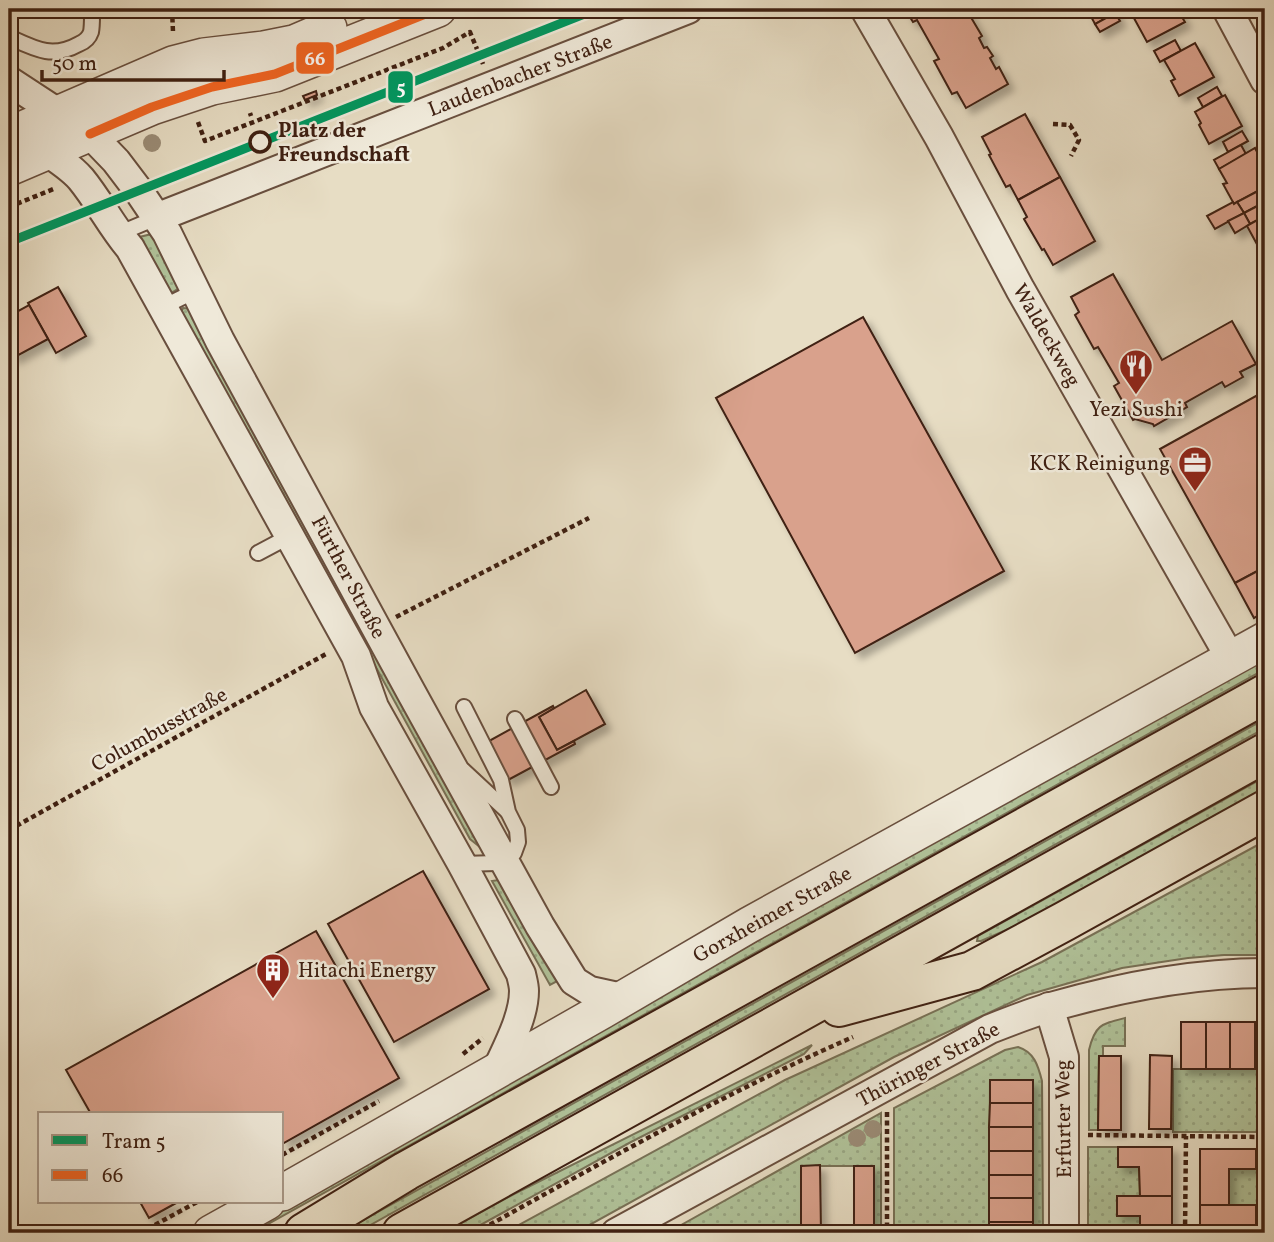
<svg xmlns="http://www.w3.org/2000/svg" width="1274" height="1242" viewBox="0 0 1274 1242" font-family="Vollkorn,serif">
	<defs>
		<pattern id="green-dots" width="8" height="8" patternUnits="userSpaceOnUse" patternTransform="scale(1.75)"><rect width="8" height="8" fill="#b0c299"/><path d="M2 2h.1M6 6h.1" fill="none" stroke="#98a683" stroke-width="1.8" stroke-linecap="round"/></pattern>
		<filter id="shadow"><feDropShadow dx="6" dy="6" stdDeviation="3.5" flood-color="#0004"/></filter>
	</defs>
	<rect width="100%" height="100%" fill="#e7ddc4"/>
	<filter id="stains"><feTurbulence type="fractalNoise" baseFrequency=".00286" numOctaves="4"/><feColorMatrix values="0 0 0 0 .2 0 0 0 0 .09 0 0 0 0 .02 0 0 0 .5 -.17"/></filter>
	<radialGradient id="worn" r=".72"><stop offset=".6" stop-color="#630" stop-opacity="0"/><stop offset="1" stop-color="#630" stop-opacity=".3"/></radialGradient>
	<g fill="url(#green-dots)" stroke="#787156" stroke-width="2">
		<path d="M 152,234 L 181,287 L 166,296 L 135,238 Z"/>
		<path d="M 183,308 L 192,309 L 363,620 L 348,628 L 179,317 Z"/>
		<path d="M 378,645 L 489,849 L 480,847 L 470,839 L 367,651 Z"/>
		<path d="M 1265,659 L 1265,669 L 252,1233 L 231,1233 Z"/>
		<path d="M 1265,719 L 1265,728 L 356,1233 L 340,1233 Z"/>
		<path d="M 1265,777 L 1265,790 L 1043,914 L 981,941 L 977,941 L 978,936 Z"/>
		<path d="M 1265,841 L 1265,955 L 1224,955 L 1188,958 L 1122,968 L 1027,995 L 894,1057 L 575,1233 L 504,1233 L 785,1080 L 1042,962 Z"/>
		<path d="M 505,879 L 561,979 L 550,985 L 492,881 Z"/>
		<path d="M 1125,1018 L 1125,1046 L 1103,1046 L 1103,1056 L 1099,1057 L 1098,1130 L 1089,1130 L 1089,1050 C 1095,1025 1101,1024 1125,1018 Z"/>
		<path d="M 812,1045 L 804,1054 L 631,1142 L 466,1233 L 443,1233 L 514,1194 Z"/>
		<path d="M 1018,1047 C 1034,1052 1038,1065 1042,1081 L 1043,1233 L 1033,1233 L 1033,1080 L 990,1080 L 989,1233 L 894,1233 L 894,1108 L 1005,1050 Z"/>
		<rect x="1173" y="1069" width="92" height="63"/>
		<path d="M 881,1113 L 881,1233 L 874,1233 L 874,1166 L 801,1166 L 801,1233 L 667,1233 Z"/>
		<path d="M 1088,1147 L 1118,1147 L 1118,1167 L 1139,1167 L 1140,1196 L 1117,1196 L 1117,1216 L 1140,1216 L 1140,1233 L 1088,1233 Z"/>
		<rect x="1229" y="1169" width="36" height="36"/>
		<rect x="1229" y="1227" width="36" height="6"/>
	</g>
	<g fill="#d9a18c" stroke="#3f2012" stroke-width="2" filter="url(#shadow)">
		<path d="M 905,9 L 966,9 L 982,36 L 979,38 L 984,48 L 987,47 L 993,56 L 990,58 L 996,69 L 999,67 L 1008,84 L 966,108 L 957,92 L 952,94 L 934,61 L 939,59 L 917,20 L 913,22 Z"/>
		<path d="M 1097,9 L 1115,9 L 1116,12 L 1095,24 L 1089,13 Z"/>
		<path d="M 1129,9 L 1177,9 L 1185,22 L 1147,42 Z"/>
		<path d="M 1115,13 L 1120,21 L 1100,32 L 1095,24 Z"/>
		<path d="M 1175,40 L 1181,51 L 1160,62 L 1154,51 Z"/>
		<path d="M 1195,43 L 1214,77 L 1179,96 L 1171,81 L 1175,79 L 1164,60 Z"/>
		<path d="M 1217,87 L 1222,96 L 1203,107 L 1198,98 Z"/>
		<path d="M 316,91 L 317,95 L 305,100 L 303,96 Z"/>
		<path d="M 406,95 L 408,99 L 396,104 L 394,100 Z"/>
		<path d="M 1225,95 L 1242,126 L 1209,144 L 1199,125 L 1201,123 L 1195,112 Z"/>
		<path d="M 1025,114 L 1060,177 L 1018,200 L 1010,185 L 1006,187 L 989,155 L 991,154 L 982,137 Z"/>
		<path d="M 1242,131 L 1248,141 L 1228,152 L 1223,142 Z"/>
		<path d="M 1241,145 L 1246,154 L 1219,169 L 1214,160 Z"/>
		<path d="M 1255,148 L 1265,167 L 1265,187 L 1234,204 L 1223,184 L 1227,183 L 1219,169 Z"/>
		<path d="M 1060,177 L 1095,241 L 1053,265 L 1044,249 L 1042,250 L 1024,219 L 1027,217 L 1018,200 Z"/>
		<path d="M 1258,191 L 1265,202 L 1244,213 L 1237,202 Z"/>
		<path d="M 1233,202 L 1234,204 L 1237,202 L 1244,213 L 1215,229 L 1207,216 Z"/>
		<path d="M 1265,202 L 1265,216 L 1250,224 L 1244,213 Z"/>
		<path d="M 1244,213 L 1250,224 L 1235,233 L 1228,221 Z"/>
		<path d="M 1265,216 L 1265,259 L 1247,226 Z"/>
		<path d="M 1113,274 L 1162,360 L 1232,321 L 1256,364 L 1240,372 L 1243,377 L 1225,387 L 1222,382 L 1185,403 L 1187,407 L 1154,426 L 1153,424 L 1135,419 L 1133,420 L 1114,386 L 1119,383 L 1098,347 L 1094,349 L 1075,315 L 1079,312 L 1071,297 Z"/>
		<path d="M 58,287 L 86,336 L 56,353 L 28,303 Z"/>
		<path d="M 29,305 L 48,339 L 13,358 L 9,350 L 9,316 Z"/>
		<path d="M 863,317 L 1004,571 L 855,653 L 716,398 Z"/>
		<path d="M 1265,391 L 1265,567 L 1235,583 L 1160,449 Z"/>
		<path d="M 1265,567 L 1265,611 L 1254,618 L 1235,583 Z"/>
		<path d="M 586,690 L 605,724 L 557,750 L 539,717 Z"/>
		<path d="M 553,706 L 554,708 L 539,717 L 557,750 L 574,741 L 575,744 L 508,780 L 505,778 L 488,743 L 489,741 Z"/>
		<path d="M 423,871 L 489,989 L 394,1042 L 328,924 Z"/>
		<path d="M 316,931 L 399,1078 L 282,1144 L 282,1114 L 91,1114 L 66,1070 Z"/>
		<rect x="1181" y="1022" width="25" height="47"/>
		<rect x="1206" y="1022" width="24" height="47"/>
		<rect x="1230" y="1022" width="25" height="47"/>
		<rect x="1255" y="1022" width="10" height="47"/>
		<path d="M 1150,1055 L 1172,1056 L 1171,1129 L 1149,1129 Z"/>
		<path d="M 1099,1056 L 1121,1056 L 1121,1130 L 1098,1130 Z"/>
		<rect x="990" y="1080" width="43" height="23"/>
		<path d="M 990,1103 L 1033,1103 L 1033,1127 L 989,1127 Z"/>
		<rect x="989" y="1127" width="44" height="24"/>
		<path d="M 1118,1147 L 1172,1147 L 1172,1196 L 1140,1196 L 1139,1167 L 1118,1167 Z"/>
		<path d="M 1200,1149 L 1256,1149 L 1256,1169 L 1229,1169 L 1229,1205 L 1200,1205 Z"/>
		<rect x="1256" y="1149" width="9" height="20"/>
		<rect x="989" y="1151" width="44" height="24"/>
		<path d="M 820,1165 L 821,1233 L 801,1233 L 801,1166 Z"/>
		<rect x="854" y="1166" width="20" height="67"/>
		<rect x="989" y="1175" width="44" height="23"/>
		<path d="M 1117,1196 L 1172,1196 L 1172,1233 L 1140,1233 L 1140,1216 L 1117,1216 Z"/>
		<rect x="989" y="1198" width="44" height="24"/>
		<path d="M 140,1202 L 178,1202 L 149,1218 Z"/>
		<path d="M 1200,1205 L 1256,1205 L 1256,1227 L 1229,1227 L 1229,1233 L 1200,1233 Z"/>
		<rect x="1256" y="1205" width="9" height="22"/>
		<rect x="989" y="1222" width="44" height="11"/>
	</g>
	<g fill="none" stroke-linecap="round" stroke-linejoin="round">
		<g stroke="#694f3e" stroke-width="18">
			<g id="service">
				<path d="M 9,37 C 35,49 52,59 79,44 C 84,42 89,38 91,32 C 92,27 92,20 92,15 L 86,9"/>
				<path d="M 118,234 L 156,218"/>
				<path d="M 164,309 L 171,303 L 195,291"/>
				<path d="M 258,553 L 290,536"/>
				<path d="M 515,719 L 551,787"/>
				<path d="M 463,770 L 507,811"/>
				<path d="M 462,864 L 496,863 L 504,861 L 514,853 L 518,842 L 517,830 L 508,812 L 501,780 L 464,707"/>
			</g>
		</g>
		<g stroke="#694f3e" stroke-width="32">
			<g id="minor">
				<path d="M 865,9 L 939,137 L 1020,289 L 1231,659"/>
				<path d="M 1227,9 L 1265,80"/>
				<path d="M 9,81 L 90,134 L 116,161 L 138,190 L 167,233 L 220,341 L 411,692 L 540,926 L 574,981 L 590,991 L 622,998"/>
				<path d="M 32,142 C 47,152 69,165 81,179 C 99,201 112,227 130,248 L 356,656 L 374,707 L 462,864 L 521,974 C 522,979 524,985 524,991 C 524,1017 507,1048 496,1072"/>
				<path d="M 156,218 L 688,9"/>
				<path d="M 1049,1007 L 1064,1057 L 1064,1233"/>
				<path d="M 616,1233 L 990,1029 C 1010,1021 1031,1013 1051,1007 C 1121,987 1193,973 1265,973"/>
			</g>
		</g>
		<g stroke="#694f3e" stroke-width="38">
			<g id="tertiary">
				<path d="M 9,135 L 173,64 L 204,56 L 264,49 L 294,43 L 329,28"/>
				<path d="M 9,168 L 152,107 L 212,87 L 275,74 L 438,9"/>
				<path d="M 282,1193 L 602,1011 L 749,925 L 1265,640"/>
				<path d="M 211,1233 L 267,1202"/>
			</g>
		</g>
		<g stroke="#3f2012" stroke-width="42">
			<g id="trunk">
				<path d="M 839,1007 L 972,971 L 1065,921 L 1265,810"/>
				<path d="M 304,1233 L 406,1171 L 1265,694"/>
				<path d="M 402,1233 L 1265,753"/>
			</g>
		</g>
		<g stroke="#3f2012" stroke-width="4.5" stroke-dasharray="5 3.5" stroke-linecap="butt">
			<path d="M 172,9 L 173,32"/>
			<path d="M 250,113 L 251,116"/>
			<path d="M 198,122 L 205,141 L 443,48 L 470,32 L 483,64"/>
			<path d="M 1053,124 L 1070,125 L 1079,140 L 1071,156"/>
			<path d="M 9,207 L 56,188"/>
			<path d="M 396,617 L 589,518"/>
			<path d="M 9,830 L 326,654"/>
			<path d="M 463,1054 L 483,1038"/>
			<path d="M 887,1112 L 887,1233"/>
			<path d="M 1088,1135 L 1265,1137"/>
			<path d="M 282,1155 L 379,1101"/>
			<path d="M 140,1233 L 197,1202"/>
			<path d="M 475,1233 C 599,1164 723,1094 853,1037"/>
			<path d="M 1185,1233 L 1186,1136"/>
		</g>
		<use href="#service" stroke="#efe9d9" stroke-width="14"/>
		<use href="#minor" stroke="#efe9d9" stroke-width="28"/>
		<use href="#tertiary" stroke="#efe9d9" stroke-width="35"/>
		<use href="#trunk" stroke="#e7ddc4" stroke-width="38"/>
		<g stroke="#efe9d9" stroke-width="14">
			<path id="bus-1" d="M 90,134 L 152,107 L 212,87 L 275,74 L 438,9"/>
		</g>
		<use href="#bus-1" stroke="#f26522" stroke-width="9"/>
		<g stroke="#efe9d9" stroke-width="14">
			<path id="tram-1" d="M 9,242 L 597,9"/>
		</g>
		<use href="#tram-1" stroke="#00975f" stroke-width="9"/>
	</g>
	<g fill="#9a8b75">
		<circle cx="152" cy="143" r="9"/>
		<circle cx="873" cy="1129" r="9"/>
		<circle cx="857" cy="1138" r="9"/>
	</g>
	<defs>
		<g id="restaurant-pin" transform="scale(1.75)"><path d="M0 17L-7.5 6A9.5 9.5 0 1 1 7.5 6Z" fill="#8f2418" stroke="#efe9d9"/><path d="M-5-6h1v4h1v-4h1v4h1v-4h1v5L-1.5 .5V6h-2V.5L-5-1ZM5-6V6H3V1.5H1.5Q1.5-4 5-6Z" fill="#fff"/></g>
		<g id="office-pin" transform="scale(1.75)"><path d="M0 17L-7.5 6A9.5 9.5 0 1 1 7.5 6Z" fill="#8f2418" stroke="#efe9d9"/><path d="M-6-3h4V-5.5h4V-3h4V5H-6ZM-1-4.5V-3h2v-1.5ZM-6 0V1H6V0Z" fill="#fff"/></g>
		<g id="building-pin" transform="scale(1.75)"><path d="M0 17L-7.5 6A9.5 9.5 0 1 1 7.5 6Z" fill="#8f2418" stroke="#efe9d9"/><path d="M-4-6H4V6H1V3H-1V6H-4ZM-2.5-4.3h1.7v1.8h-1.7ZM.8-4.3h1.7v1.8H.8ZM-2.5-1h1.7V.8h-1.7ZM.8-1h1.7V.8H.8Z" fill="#fff"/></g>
	</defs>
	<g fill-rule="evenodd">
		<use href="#restaurant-pin" x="1136" y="366"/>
		<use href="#office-pin" x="1195" y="463"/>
		<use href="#building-pin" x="273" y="970"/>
	</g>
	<circle fill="#efe9d9" stroke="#3f2012" stroke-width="3.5" cx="260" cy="142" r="10"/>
	<g text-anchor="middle" stroke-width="5" stroke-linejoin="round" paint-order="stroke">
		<g font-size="21" fill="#3f2012" stroke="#efe9d9">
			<text transform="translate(520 75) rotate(-21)" y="7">Laudenbacher Straße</text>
			<text transform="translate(1047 335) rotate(60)" y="7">Waldeckweg</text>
			<text transform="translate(349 577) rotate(62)" y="7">Fürther Straße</text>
			<text transform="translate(159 729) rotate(-29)" y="7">Columbusstraße</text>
			<text transform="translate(772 914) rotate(-29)" y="7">Gorxheimer Straße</text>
			<text transform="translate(928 1064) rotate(-28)" y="7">Thüringer Straße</text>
			<text transform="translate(1063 1119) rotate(-91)" y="7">Erfurter Weg</text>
		</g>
		<g font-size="21" font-weight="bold" fill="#3f2012" stroke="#efe9d9" text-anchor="start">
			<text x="278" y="137">Platz der<tspan x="278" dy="24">Freundschaft</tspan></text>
		</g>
		<g font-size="21" fill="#3f2012" stroke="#efe9d9">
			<text x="1136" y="416">Yezi Sushi</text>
			<text x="1170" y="470" text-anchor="end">KCK Reinigung</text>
			<text x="298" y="977" text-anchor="start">Hitachi Energy</text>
		</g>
	</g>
	<g stroke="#efe9d9" stroke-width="2.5">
		<rect x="295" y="41" width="40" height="34" rx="7" fill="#f26522"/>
		<rect x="387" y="70" width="27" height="34" rx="7" fill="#00975f"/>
	</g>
	<g font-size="19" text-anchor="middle" font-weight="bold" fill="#fff">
		<text x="315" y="65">66</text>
		<text x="401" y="94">5</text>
	</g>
	<rect width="1274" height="1242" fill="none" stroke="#e7ddc4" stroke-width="35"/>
	<rect x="10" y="10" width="1253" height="1221" fill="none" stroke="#3f2012" stroke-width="3.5"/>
	<rect x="18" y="18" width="1239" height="1207" fill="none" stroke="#3f2012" stroke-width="2"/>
	<rect x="38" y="1112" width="245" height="91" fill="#efe9d9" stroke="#a99989" stroke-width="2"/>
	<rect x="52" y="1135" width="35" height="10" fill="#00975f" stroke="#a99989" stroke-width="2"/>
	<text x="102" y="1148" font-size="21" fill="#3f2012">Tram 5</text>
	<rect x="52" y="1170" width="35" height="10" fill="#f26522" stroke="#a99989" stroke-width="2"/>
	<text x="102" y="1182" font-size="21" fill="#3f2012">66</text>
	<path d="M42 70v10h182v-10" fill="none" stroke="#3f2012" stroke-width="3.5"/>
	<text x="52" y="70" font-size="21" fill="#3f2012" stroke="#efe9d9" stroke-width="5" paint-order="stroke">50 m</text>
	<rect width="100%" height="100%" filter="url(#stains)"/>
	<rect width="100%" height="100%" fill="url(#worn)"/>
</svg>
